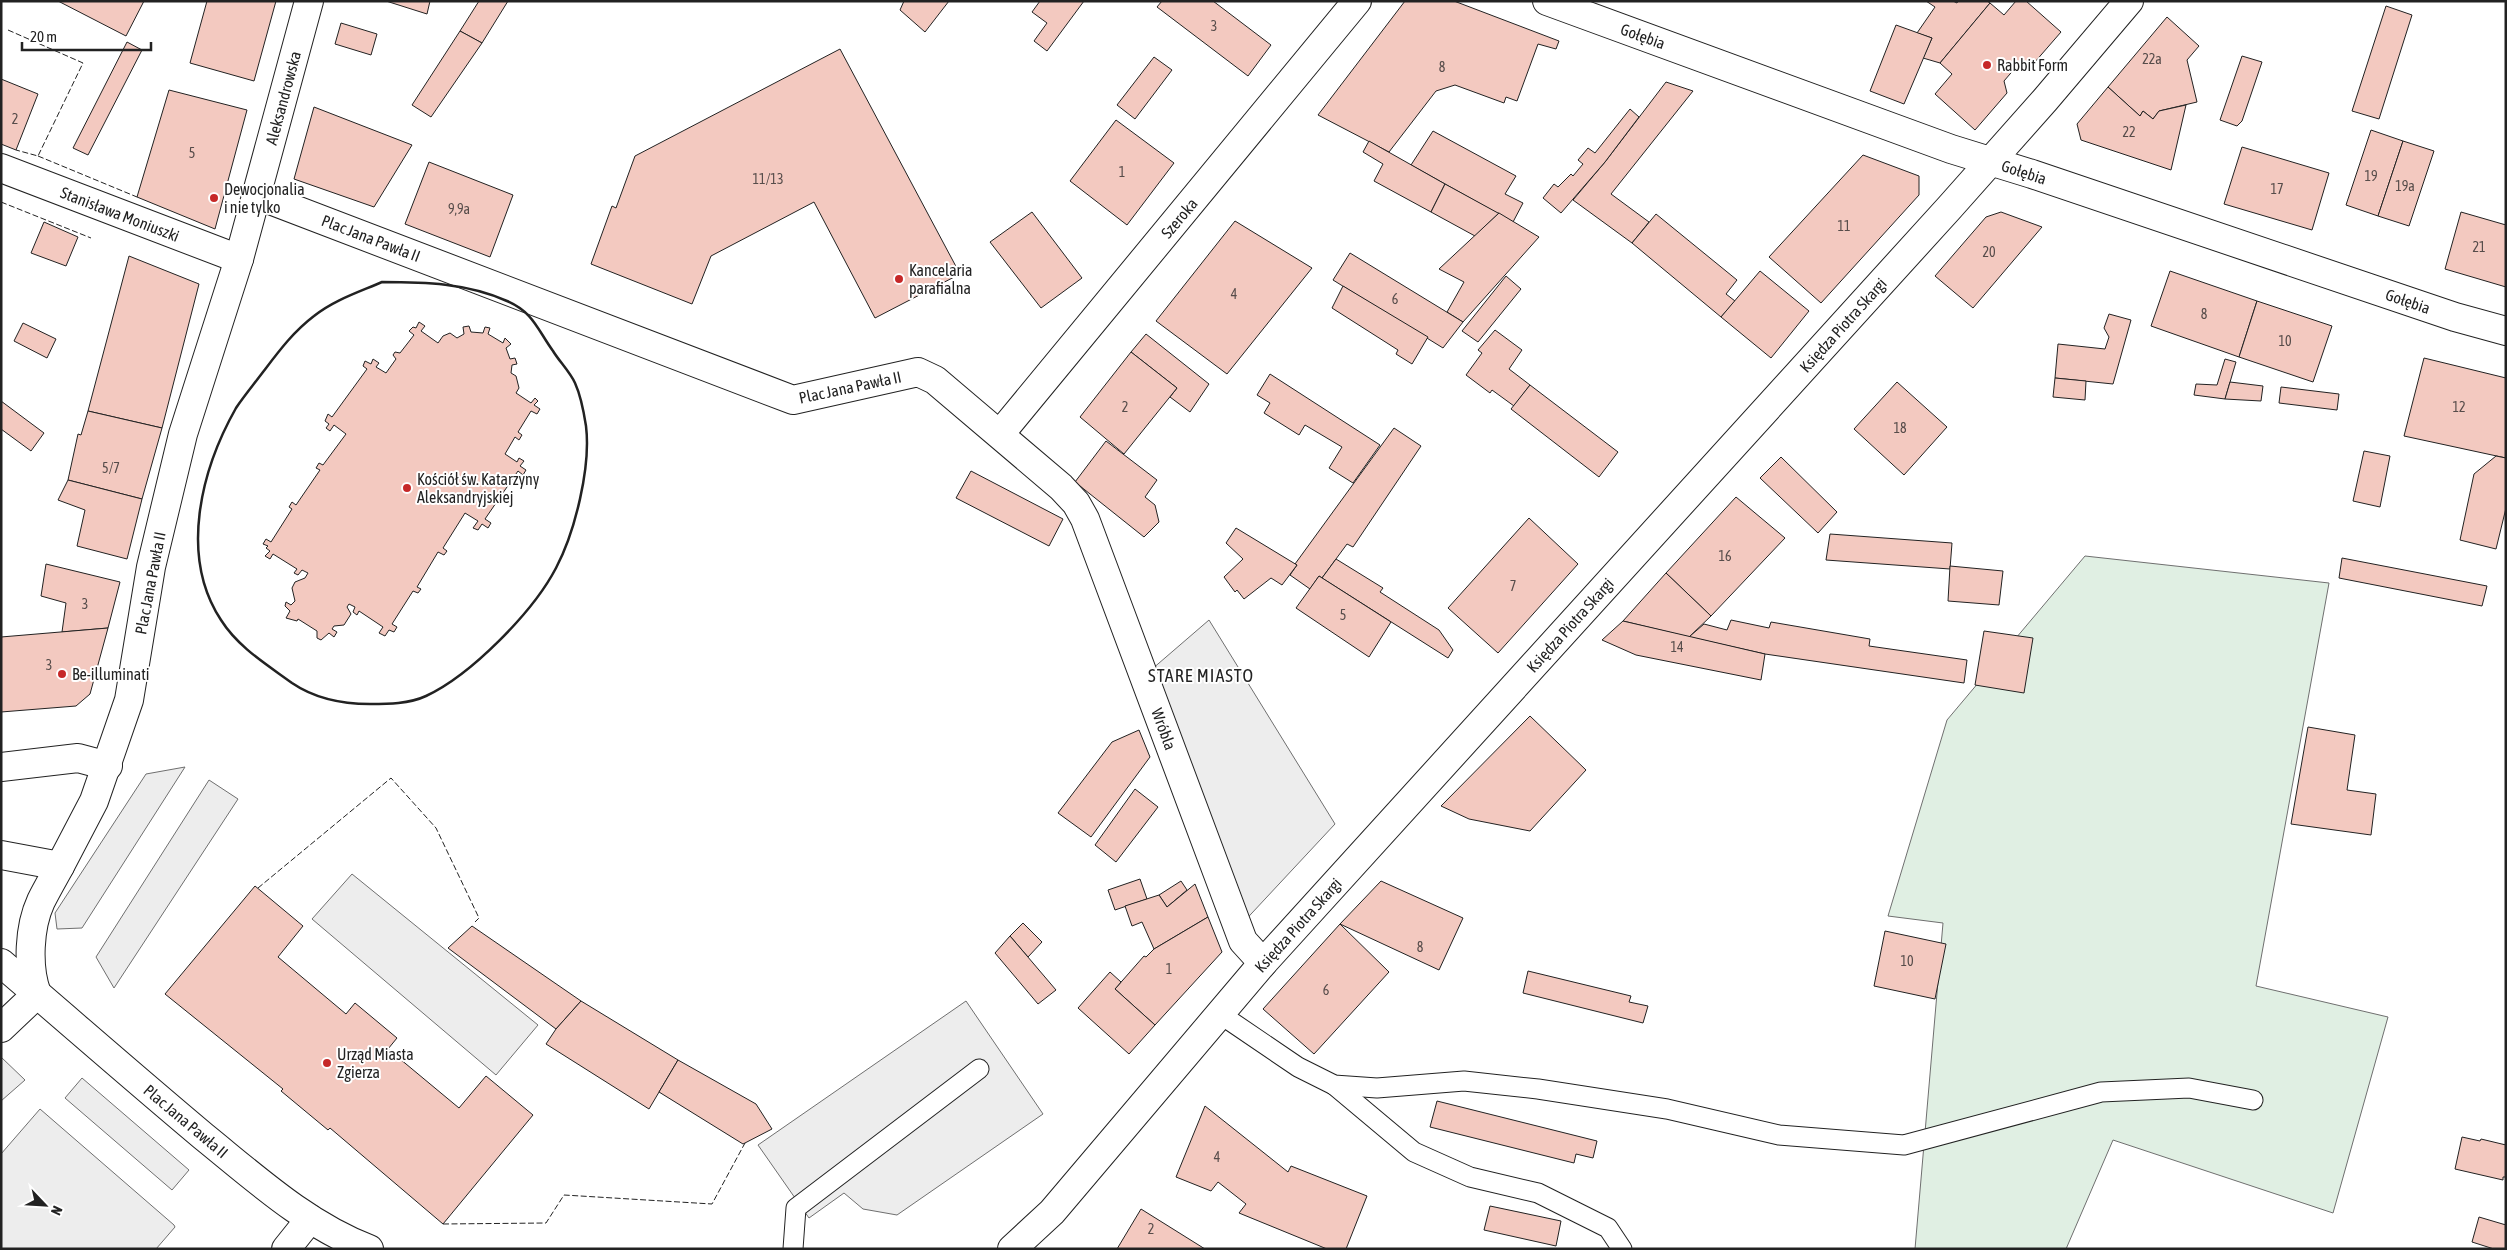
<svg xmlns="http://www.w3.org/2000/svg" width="2507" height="1250" viewBox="0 0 2507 1250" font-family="'Asap Condensed',sans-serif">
	<rect width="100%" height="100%" fill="#fff"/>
	<path fill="#e0efe3" stroke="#6f6f6f" d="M 2085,556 L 2329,583 L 2256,986 L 2388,1017 L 2333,1213 L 2113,1140 L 2066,1249 L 1915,1249 L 1943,923 L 1888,916 L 1947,720 Z"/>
	<g fill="#ededed" stroke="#6f6f6f">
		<path d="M 1209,620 L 1335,824 L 1238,928 L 1144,676 Z"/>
		<path d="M 185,767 L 82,928 L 57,929 L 55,913 L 146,774 Z"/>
		<path d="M 209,780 L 238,799 L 114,988 L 96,957 Z"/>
		<path d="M 352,874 L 538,1025 L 496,1075 L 312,919 Z"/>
		<path d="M 966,1001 L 1043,1114 L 897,1215 L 863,1209 L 844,1193 L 809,1218 L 758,1145 Z"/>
		<path d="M 1,1057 L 25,1080 L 1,1101 Z"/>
		<path d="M 82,1078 L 189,1170 L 172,1190 L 65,1098 Z"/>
		<path d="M 40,1109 L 174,1225 L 175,1227 L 156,1249 L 1,1249 L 1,1154 Z"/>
	</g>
	<g fill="#f3c9c0" stroke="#222">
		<path d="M 58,1 L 144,1 L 126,36 Z"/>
		<path d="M 207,1 L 276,1 L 254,81 L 190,63 Z"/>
		<path d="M 386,1 L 430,1 L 427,14 Z"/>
		<path d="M 479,1 L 508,1 L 482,43 L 460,31 Z"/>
		<path d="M 904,1 L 949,1 L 925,32 L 900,10 Z"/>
		<path d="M 1040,1 L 1084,1 L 1047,51 L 1034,41 L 1047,23 L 1032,12 Z"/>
		<path d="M 1162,1 L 1213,1 L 1271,45 L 1248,76 L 1157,7 Z"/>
		<path d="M 1405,1 L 1454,1 L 1559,41 L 1556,49 L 1538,44 L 1517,101 L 1506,97 L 1504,103 L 1455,85 L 1436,91 L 1389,152 L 1318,115 Z"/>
		<path d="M 1926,1 L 1953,1 L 1957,3 L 1958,1 L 1987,1 L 1990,3 L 1940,63 L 1923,58 L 1932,38 L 1917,33 L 1935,7 Z"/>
		<path d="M 2016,1 L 2026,1 L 2061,32 L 2028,70 L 2016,67 L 2004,81 L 2007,93 L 1975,130 L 1935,94 L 1952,74 L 1940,63 L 1990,3 L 2004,15 Z"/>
		<path d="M 2386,6 L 2412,15 L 2379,119 L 2352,111 Z"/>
		<path d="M 2167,17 L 2199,46 L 2187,60 L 2197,102 L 2159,111 L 2153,119 L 2143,111 L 2140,116 L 2108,87 Z"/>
		<path d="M 341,23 L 377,34 L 371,55 L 335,44 Z"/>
		<path d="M 1896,25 L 1932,38 L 1904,104 L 1870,91 Z"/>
		<path d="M 460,31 L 482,43 L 431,117 L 412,105 Z"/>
		<path d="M 127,42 L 142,50 L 88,155 L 73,148 Z"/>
		<path d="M 840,49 L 960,274 L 875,318 L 814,202 L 711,256 L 692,304 L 591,264 L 612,206 L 616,208 L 635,156 Z"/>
		<path d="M 2242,56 L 2262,62 L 2242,121 L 2237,126 L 2220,120 Z"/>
		<path d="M 1154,57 L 1172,70 L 1135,119 L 1117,105 Z"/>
		<path d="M 1,79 L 38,94 L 16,150 L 1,144 Z"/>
		<path d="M 1666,82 L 1693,91 L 1611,194 L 1649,222 L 1632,243 L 1573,200 L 1605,162 Z"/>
		<path d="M 2108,87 L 2140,116 L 2143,111 L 2153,119 L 2159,111 L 2186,105 L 2171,170 L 2081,140 L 2077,124 Z"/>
		<path d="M 169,90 L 247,110 L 215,229 L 137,197 Z"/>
		<path d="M 314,107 L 412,145 L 374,207 L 294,179 Z"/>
		<path d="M 1630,109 L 1639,117 L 1605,162 L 1561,213 L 1543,198 L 1554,184 L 1558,187 L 1571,174 L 1573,176 L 1583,164 L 1578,160 L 1588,148 L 1595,153 Z"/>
		<path d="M 1116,120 L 1174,163 L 1127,225 L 1070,181 Z"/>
		<path d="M 2371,130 L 2403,141 L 2378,216 L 2346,205 Z"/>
		<path d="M 1433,131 L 1516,176 L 1505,194 L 1523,203 L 1513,222 L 1411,165 Z"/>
		<path d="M 1369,141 L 1445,184 L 1431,212 L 1374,181 L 1383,164 L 1363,152 Z"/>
		<path d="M 2403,141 L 2434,151 L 2409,226 L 2378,216 Z"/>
		<path d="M 2242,147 L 2329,173 L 2312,230 L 2224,204 Z"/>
		<path d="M 1863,155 L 1919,176 L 1919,195 L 1821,303 L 1769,257 Z"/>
		<path d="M 429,162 L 513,195 L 490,257 L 405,224 Z"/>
		<path d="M 1445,184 L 1498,213 L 1499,213 L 1475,236 L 1431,212 Z"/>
		<path d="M 1032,212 L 1082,278 L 1041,308 L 990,242 Z"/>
		<path d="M 2001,212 L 2042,227 L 1973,308 L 1935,276 L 1986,217 Z"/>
		<path d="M 2461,212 L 2506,225 L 2506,287 L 2445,269 Z"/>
		<path d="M 1499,213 L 1539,237 L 1463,322 L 1447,312 L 1464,282 L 1439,269 Z"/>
		<path d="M 1656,214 L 1737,280 L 1726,294 L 1735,301 L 1721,317 L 1632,243 Z"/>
		<path d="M 1235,221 L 1312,268 L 1227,374 L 1156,321 Z"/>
		<path d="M 44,222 L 78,237 L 66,266 L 31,253 Z"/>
		<path d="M 1350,253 L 1463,322 L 1443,348 L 1333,280 Z"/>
		<path d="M 129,256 L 199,284 L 162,428 L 88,411 Z"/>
		<path d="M 1760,271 L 1809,311 L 1771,358 L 1721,317 Z"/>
		<path d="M 2170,271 L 2257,301 L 2239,357 L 2151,326 Z"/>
		<path d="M 1506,276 L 1521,289 L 1478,342 L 1462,331 Z"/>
		<path d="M 1343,286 L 1428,337 L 1412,364 L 1396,354 L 1398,350 L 1332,308 Z"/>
		<path d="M 2257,301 L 2332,326 L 2313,382 L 2239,357 Z"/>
		<path d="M 2109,314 L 2131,320 L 2113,384 L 2055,378 L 2058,344 L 2105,349 L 2109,337 L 2104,328 Z"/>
		<path d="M 419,322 L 425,326 L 421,331 L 438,343 L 443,336 L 450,333 L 457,338 L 464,334 L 463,327 L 469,326 L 471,332 L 483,333 L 485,327 L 490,328 L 488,334 L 503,343 L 505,338 L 511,344 L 506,348 L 510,359 L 515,358 L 517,364 L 512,365 L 511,373 L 516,376 L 519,388 L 516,393 L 531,403 L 535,398 L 538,401 L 534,405 L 540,409 L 537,414 L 531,411 L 518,432 L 522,435 L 519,440 L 515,437 L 505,454 L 517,462 L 519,458 L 524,461 L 520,466 L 526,470 L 523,475 L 518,471 L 485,519 L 491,523 L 488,528 L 482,524 L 478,530 L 473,528 L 478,521 L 465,513 L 443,548 L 447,551 L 444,555 L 438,552 L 417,587 L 421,589 L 418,593 L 413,591 L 392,624 L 397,627 L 394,632 L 389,630 L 385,636 L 379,633 L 383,627 L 359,611 L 357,615 L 353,612 L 355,607 L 349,604 L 347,607 L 351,614 L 344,625 L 334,626 L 332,629 L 337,632 L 334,637 L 329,633 L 321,640 L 317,638 L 317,631 L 298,619 L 297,621 L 286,618 L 290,611 L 285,606 L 286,602 L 291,605 L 295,601 L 292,588 L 295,582 L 305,578 L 308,573 L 302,570 L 298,575 L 294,573 L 297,569 L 273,554 L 270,559 L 265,556 L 270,551 L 266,548 L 268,546 L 263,544 L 266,539 L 271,542 L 292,509 L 289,507 L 292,502 L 296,505 L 320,470 L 316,468 L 319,463 L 323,465 L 346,434 L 334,425 L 330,431 L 326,428 L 329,424 L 325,421 L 328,414 L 332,417 L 367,369 L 363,366 L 365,361 L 371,364 L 373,359 L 379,363 L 376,367 L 386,373 L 396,359 L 393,355 L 395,352 L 400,353 L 414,335 L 409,331 L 413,327 L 416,328 Z"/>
		<path d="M 23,323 L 56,339 L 47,358 L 14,341 Z"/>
		<path d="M 1495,330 L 1522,350 L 1509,369 L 1530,385 L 1514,406 L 1492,390 L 1490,393 L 1466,375 L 1482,353 L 1478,350 Z"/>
		<path d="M 1146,334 L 1209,384 L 1190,412 L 1170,397 L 1177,388 L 1131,352 Z"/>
		<path d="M 1131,352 L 1177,388 L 1124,454 L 1080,417 Z"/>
		<path d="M 2424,358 L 2506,378 L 2506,458 L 2404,436 Z"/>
		<path d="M 2225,359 L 2236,362 L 2225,399 L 2194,395 L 2196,384 L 2217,385 Z"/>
		<path d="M 1270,374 L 1380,445 L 1353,483 L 1329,468 L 1342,447 L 1305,425 L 1299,435 L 1264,413 L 1270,403 L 1257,395 Z"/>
		<path d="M 2055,378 L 2086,381 L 2085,400 L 2053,397 Z"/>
		<path d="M 1897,382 L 1947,427 L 1904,475 L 1854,429 Z"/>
		<path d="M 2230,382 L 2263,386 L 2261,401 L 2225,399 Z"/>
		<path d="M 1530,385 L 1618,452 L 1599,477 L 1511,409 Z"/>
		<path d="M 2281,387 L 2339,394 L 2337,410 L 2279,403 Z"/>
		<path d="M 1,401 L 44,433 L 31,451 L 1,429 Z"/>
		<path d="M 88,411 L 162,428 L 142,499 L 68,480 L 78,434 L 81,435 Z"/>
		<path d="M 1394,428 L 1421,446 L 1353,547 L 1347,544 L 1322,578 L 1319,576 L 1310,589 L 1290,575 L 1297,565 L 1295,564 Z"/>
		<path d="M 1106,441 L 1157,480 L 1145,497 L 1155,505 L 1159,522 L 1144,537 L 1075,482 Z"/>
		<path d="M 2364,451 L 2390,456 L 2380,507 L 2353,501 Z"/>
		<path d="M 2496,456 L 2506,458 L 2506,508 L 2496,549 L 2460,540 L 2474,474 Z"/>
		<path d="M 1781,457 L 1837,512 L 1818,533 L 1760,478 Z"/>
		<path d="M 971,471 L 1063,519 L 1049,546 L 956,498 Z"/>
		<path d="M 68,480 L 142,499 L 127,559 L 77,546 L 85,510 L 58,500 Z"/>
		<path d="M 1736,497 L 1785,538 L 1711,616 L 1666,573 Z"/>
		<path d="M 1529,518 L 1578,564 L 1498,653 L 1448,608 Z"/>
		<path d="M 1236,528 L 1297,565 L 1282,585 L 1271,578 L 1244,599 L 1237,590 L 1235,592 L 1224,577 L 1243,559 L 1226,543 Z"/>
		<path d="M 1830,534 L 1952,543 L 1950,569 L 1826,560 Z"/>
		<path d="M 2342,558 L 2487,586 L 2482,606 L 2339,578 Z"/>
		<path d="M 1336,559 L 1383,588 L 1380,592 L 1439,630 L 1453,650 L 1448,658 L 1322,578 Z"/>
		<path d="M 46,564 L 120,582 L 108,628 L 62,632 L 66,603 L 41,596 Z"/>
		<path d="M 1950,566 L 2003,571 L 1999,605 L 1948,601 Z"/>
		<path d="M 1666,573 L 1711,616 L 1689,637 L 1623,621 Z"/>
		<path d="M 1319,576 L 1391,622 L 1369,657 L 1296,608 Z"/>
		<path d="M 1731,620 L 1769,628 L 1771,622 L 1870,639 L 1869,646 L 1967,660 L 1964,683 L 1765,654 L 1689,637 L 1704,624 L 1727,630 Z"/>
		<path d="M 1623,621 L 1765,654 L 1761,680 L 1636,655 L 1602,640 Z"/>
		<path d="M 108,628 L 90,694 L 76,706 L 1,712 L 1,637 Z"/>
		<path d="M 1984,631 L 2033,638 L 2024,693 L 1975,685 Z"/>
		<path d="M 1530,716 L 1586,770 L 1530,831 L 1469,819 L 1441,806 Z"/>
		<path d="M 2308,727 L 2355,735 L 2347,790 L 2376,794 L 2371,835 L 2291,824 Z"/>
		<path d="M 1139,730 L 1150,757 L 1091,837 L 1058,813 L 1112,742 Z"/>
		<path d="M 1135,789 L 1158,807 L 1116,862 L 1095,845 Z"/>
		<path d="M 1140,879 L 1147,899 L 1115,910 L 1108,890 Z"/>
		<path d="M 1181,881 L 1187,890 L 1167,907 L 1159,895 Z"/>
		<path d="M 1381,881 L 1463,918 L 1439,970 L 1340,924 Z"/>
		<path d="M 1195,884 L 1208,917 L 1154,949 L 1142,922 L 1132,926 L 1125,906 L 1159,895 L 1167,907 Z"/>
		<path d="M 255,886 L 303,926 L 278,957 L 346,1014 L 355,1003 L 397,1038 L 388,1049 L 459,1108 L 486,1076 L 533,1115 L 443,1224 L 330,1128 L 328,1130 L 281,1091 L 283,1089 L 165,994 Z"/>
		<path d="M 1208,917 L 1222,952 L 1155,1025 L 1115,989 L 1144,956 L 1146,957 L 1154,949 Z"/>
		<path d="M 1023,923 L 1042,942 L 1028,957 L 1010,936 Z"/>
		<path d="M 1340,924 L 1389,972 L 1314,1054 L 1263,1009 Z"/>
		<path d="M 472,926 L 581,1001 L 556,1029 L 448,948 Z"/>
		<path d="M 1885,931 L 1946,944 L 1935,999 L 1874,986 Z"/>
		<path d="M 1010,936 L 1056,990 L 1038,1004 L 995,953 Z"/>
		<path d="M 1528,971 L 1631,996 L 1629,1002 L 1648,1006 L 1643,1023 L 1523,993 Z"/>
		<path d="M 1110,972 L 1121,982 L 1115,989 L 1155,1025 L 1129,1054 L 1078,1008 Z"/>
		<path d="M 581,1001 L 678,1060 L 649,1109 L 546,1044 L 556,1029 Z"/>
		<path d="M 678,1060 L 756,1104 L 772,1129 L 743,1144 L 659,1092 Z"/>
		<path d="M 1437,1101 L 1597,1141 L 1593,1158 L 1576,1154 L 1574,1163 L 1430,1127 Z"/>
		<path d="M 1205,1106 L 1288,1172 L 1291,1166 L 1367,1196 L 1346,1249 L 1327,1249 L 1239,1213 L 1246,1204 L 1218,1182 L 1211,1191 L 1176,1177 Z"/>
		<path d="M 2462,1137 L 2480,1141 L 2481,1139 L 2506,1145 L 2506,1177 L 2503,1177 L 2503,1180 L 2455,1169 Z"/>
		<path d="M 1490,1206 L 1561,1221 L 1556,1246 L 1484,1230 Z"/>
		<path d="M 1141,1209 L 1205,1249 L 1117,1249 Z"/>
		<path d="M 2479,1217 L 2506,1225 L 2506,1249 L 2494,1249 L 2472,1242 Z"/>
	</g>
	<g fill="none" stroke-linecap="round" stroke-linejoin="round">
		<g stroke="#222" stroke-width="21">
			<g id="service">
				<path d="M 1220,1014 L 1298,1067 L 1334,1085 L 1377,1088 L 1464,1081 L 1538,1089 L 1667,1109 L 1779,1135 L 1904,1145 L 2101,1092 L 2189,1088 L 2253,1100"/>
				<path d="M 1334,1085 L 1414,1152 L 1470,1177 L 1538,1193 L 1608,1228 L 1622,1249"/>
				<path d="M 793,1249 L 796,1208 L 979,1069"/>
			</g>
		</g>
		<g stroke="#222" stroke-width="30">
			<g id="minor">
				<path d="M 1547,1 L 1951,149 L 2032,174 L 2455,317 L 2506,331"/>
				<path d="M 1,168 L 239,259"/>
				<path d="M 257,195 L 793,400 L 918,372 L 935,380 L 1061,487 L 1076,503 L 1085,519 L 1243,941 L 1263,963"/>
				<path d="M 1000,434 L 1357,1"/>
				<path d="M 1,767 L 78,758 L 108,766"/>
			</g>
		</g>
		<g stroke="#222" stroke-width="30">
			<g id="tertiary">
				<path d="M 1,963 C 69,1021 135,1079 203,1136 C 255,1178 306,1225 369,1249"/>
				<path d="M 1,1028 L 37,994 C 27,967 29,927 41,901 C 47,889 54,877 60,866"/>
				<path d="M 286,1249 L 310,1219"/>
				<path d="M 1012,1249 L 1052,1212 L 1263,963 L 1950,207 L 2045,100 L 2129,1"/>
			</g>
		</g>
		<g stroke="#222" stroke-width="30">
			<path id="secondary" d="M 1,855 L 60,866 L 94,801 L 129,700 L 151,567 L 183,434 L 239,259 L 309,1"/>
		</g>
		<use href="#service" stroke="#fff" stroke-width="19"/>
		<use href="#minor" stroke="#fff" stroke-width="28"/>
		<use href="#tertiary" stroke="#fff" stroke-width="28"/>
		<use href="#secondary" stroke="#fff" stroke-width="28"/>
		<g stroke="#222" stroke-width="1" stroke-dasharray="6 2.5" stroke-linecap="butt">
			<path d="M 8,30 L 83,63 L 38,156 L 16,150"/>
			<path d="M 38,156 L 137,197"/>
			<path d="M 1,202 L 91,238"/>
			<path d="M 258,888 L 391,778 L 436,828 L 479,918 L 475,922"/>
			<path d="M 443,1224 L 546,1223 L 564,1195 L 712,1204 L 745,1143"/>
		</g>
		<path stroke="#222" stroke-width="2.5" d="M 382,282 C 424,282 467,283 507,301 C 534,313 537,329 553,351 C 559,361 570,372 575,383 C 580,394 584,413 586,426 C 591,467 575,532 556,568 C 533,612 471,675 426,696 C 409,704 388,704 370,704 C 343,704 314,698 292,683 C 266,664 238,647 221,620 C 179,556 201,470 236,408 C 244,396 254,384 263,372 C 279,351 293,332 314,316 C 334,300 359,292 382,282 Z"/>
	</g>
	<g fill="#c62828" stroke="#fff" stroke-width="2">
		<circle cx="1987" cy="65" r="5"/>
		<circle cx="214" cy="198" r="5"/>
		<circle cx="899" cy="279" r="5"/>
		<circle cx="407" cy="488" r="5"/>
		<circle cx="62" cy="674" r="5"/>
		<circle cx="327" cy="1063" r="5"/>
	</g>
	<g text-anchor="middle" stroke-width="4" stroke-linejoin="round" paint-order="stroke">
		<g font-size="14" fill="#564c4a">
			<text x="1214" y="31">3</text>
			<text x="2152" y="64">22a</text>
			<text x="1442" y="72">8</text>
			<text x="15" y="124">2</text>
			<text x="2129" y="137">22</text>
			<text x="192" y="158">5</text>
			<text x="1122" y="177">1</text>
			<text x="2371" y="181">19</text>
			<text x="768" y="184">11/13</text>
			<text x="2405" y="191">19a</text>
			<text x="2277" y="194">17</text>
			<text x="459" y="214">9,9a</text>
			<text x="1844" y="231">11</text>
			<text x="2479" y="252">21</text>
			<text x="1989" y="257">20</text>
			<text x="1234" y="299">4</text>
			<text x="1395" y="304">6</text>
			<text x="2204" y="319">8</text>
			<text x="2285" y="346">10</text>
			<text x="1125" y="412">2</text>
			<text x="2459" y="412">12</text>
			<text x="1900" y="433">18</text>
			<text x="111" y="473">5/7</text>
			<text x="1725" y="561">16</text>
			<text x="1513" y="591">7</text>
			<text x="85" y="609">3</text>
			<text x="1343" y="620">5</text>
			<text x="1677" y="652">14</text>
			<text x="49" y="670">3</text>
			<text x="1420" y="952">8</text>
			<text x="1907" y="966">10</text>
			<text x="1169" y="974">1</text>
			<text x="1326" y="995">6</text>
			<text x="1217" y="1162">4</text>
			<text x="1151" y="1234">2</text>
		</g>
		<g font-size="16" fill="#222" stroke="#fff">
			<text transform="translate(1643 36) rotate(20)" y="6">Gołębia</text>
			<text transform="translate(283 98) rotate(-75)" y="6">Aleksandrowska</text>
			<text transform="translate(2024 172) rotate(18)" y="6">Gołębia</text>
			<text transform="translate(120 214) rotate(21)" y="6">Stanisława Moniuszki</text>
			<text transform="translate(1179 218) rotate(-50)" y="6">Szeroka</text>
			<text transform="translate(371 238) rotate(21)" y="6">Plac Jana Pawła II</text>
			<text transform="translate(2408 301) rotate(19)" y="6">Gołębia</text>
			<text transform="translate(1843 325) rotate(-48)" y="6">Księdza Piotra Skargi</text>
			<text transform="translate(850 387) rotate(-12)" y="6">Plac Jana Pawła II</text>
			<text transform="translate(150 583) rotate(-79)" y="6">Plac Jana Pawła II</text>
			<text transform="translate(1570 625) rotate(-48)" y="6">Księdza Piotra Skargi</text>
			<text transform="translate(1164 729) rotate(70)" y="6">Wróbla</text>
			<text transform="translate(1298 925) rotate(-48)" y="6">Księdza Piotra Skargi</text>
			<text transform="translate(186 1121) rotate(40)" y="6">Plac Jana Pawła II</text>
		</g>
		<g font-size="16" fill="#222" stroke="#fff" text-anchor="start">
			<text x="1997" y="71">Rabbit Form</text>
			<text x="224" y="195">Dewocjonalia<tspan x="224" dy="18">i nie tylko</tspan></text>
			<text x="909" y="276">Kancelaria<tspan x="909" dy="18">parafialna</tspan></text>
			<text x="417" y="485">Kościół św. Katarzyny<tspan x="417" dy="18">Aleksandryjskiej</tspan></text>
			<text x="72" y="680">Be-illuminati</text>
			<text x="337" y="1060">Urząd Miasta<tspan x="337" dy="18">Zgierza</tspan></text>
		</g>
		<g font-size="18" letter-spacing="1" fill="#222" stroke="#fff">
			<text x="1201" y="682">STARE MIASTO</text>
		</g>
	</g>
	<rect width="2507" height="1250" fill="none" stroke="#222222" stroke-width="5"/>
	<g transform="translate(45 1205) rotate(115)" stroke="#ffffff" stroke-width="4" paint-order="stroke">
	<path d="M0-4L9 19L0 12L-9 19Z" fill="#222222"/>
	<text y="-8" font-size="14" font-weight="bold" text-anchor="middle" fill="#222222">N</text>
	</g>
	<path d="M22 42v8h129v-8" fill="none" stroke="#222222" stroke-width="2.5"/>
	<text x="30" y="42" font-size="15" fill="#222222" stroke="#ffffff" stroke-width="4" paint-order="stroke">20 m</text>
</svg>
